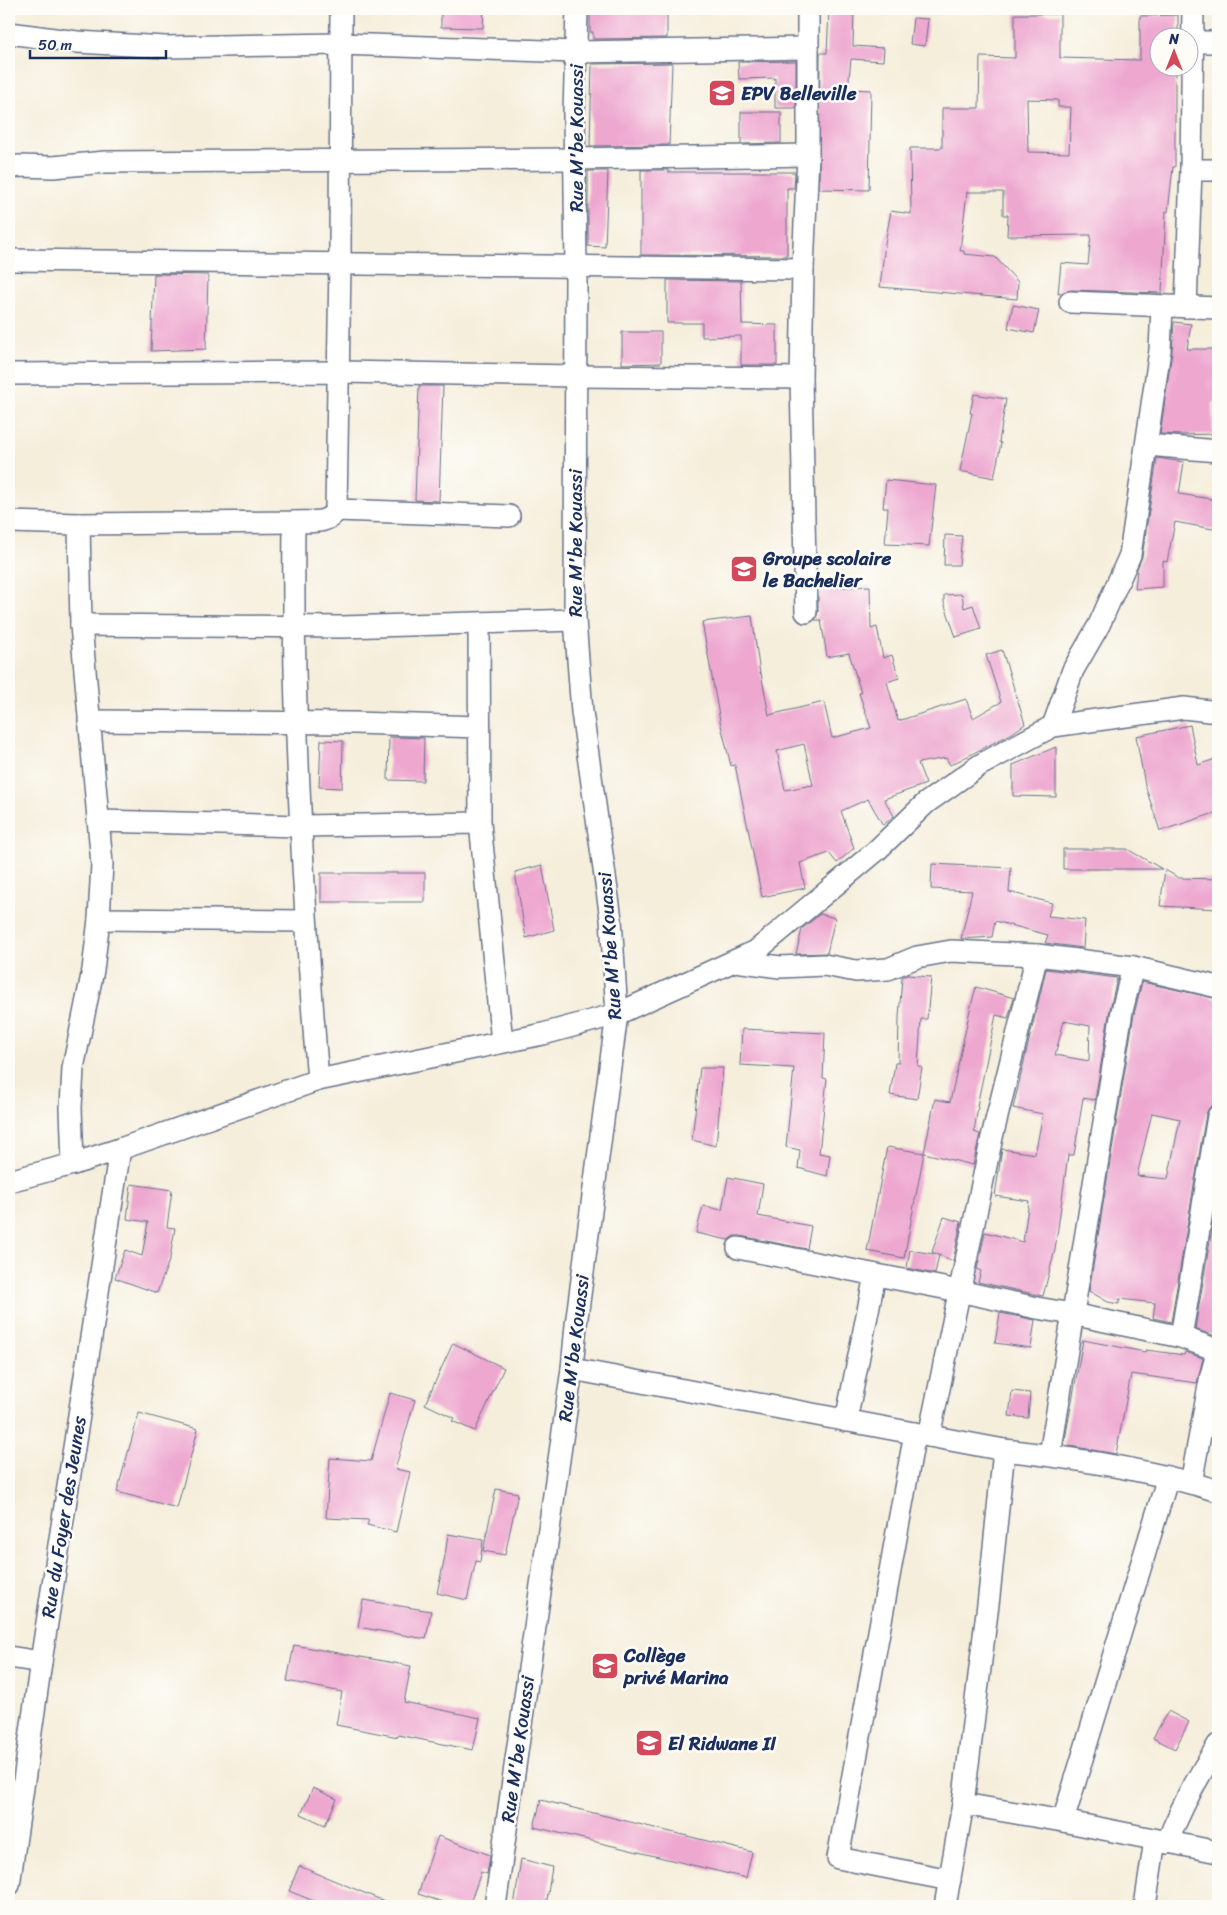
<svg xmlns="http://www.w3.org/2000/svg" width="1227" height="1915" viewBox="0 0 1227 1915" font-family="Sriracha,sans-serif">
	<rect width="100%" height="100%" fill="#fdfcf7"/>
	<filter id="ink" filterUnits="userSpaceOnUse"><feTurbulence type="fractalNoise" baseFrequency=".02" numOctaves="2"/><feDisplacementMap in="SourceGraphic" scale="10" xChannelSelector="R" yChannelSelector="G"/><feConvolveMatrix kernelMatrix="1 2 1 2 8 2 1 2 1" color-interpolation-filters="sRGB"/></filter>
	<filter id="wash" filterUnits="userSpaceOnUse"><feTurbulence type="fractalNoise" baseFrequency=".0096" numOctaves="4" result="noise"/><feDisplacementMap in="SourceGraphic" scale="20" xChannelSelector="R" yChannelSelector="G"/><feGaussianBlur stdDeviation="1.12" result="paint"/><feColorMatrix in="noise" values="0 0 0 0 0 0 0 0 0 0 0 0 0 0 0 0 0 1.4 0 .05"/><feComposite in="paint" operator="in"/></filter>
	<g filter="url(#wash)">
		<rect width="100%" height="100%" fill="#f5eedb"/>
		<g id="blocks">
			<g fill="#eea8d0" fill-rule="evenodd">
				<path d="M 441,9 L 484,9 L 483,28 L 441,27 Z"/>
				<path d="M 590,9 L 667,9 L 667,38 L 593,39 L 593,32 L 590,32 Z"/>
				<path d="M 829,9 L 854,9 L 853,46 L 884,48 L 883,61 L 851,59 L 848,89 L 871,90 L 869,190 L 819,189 L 820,53 L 827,53 Z"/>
				<path d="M 1015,14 L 1060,14 L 1060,58 L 1140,60 L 1140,16 L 1178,15 L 1178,38 L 1160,38 L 1160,68 L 1177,68 L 1175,82 L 1175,167 L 1173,167 L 1168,212 L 1166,211 L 1162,293 L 1071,290 L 1058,294 L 1061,263 L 1088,265 L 1091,235 L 1007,236 L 1008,215 L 1003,215 L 1003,192 L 967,192 L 960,251 L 964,251 L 964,254 L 995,257 L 1018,282 L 1017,299 L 880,287 L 885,243 L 891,211 L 911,214 L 910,148 L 942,148 L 942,108 L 979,108 L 980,57 L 1015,58 ZM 1027,99 L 1058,100 L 1058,107 L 1071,107 L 1069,153 L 1028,152 Z"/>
				<path d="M 913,18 L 928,19 L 925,46 L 910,44 Z"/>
				<path d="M 796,61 L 796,108 L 775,108 L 775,78 L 739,79 L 738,62 Z"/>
				<path d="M 672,63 L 669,145 L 590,146 L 592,64 Z"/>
				<path d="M 741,112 L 781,112 L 781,143 L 741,144 Z"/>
				<path d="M 641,170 L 668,170 L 668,172 L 795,172 L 794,188 L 787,188 L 787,256 L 641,255 Z"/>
				<path d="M 588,171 L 608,171 L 605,247 L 588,246 Z"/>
				<path d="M 154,274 L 208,275 L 206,349 L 151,351 Z"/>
				<path d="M 667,280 L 741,281 L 742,324 L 777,325 L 777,365 L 741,365 L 741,336 L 702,337 L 702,323 L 667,323 Z"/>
				<path d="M 1013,305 L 1039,310 L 1034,333 L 1008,328 Z"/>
				<path d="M 1174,322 L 1191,324 L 1187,349 L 1218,349 L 1218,402 L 1212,403 L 1213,434 L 1182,435 L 1160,434 L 1172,352 Z"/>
				<path d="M 622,332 L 661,332 L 661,363 L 622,364 Z"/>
				<path d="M 419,386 L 443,386 L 439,501 L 415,500 Z"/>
				<path d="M 974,394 L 1006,399 L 999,442 L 1001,443 L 994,478 L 960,471 L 972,413 L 970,413 Z"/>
				<path d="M 1157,458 L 1184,462 L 1179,494 L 1218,500 L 1218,530 L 1175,522 L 1167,562 L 1163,561 L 1163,587 L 1135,589 L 1137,569 L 1142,557 Z"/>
				<path d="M 886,480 L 936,485 L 929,546 L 885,544 L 888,508 L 883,508 Z"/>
				<path d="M 945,535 L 962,536 L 959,565 L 944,565 Z"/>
				<path d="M 870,586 L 871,629 L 877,627 L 883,658 L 892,655 L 899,678 L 887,682 L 898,721 L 966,699 L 973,718 L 1001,702 L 986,655 L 1002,650 L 1025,724 L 1011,734 L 950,765 L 946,758 L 918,763 L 926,784 L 884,799 L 894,816 L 883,825 L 868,799 L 841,811 L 854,848 L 837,863 L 829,853 L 800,863 L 805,888 L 762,897 L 735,765 L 731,766 L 720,721 L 702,622 L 752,616 L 760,674 L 761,673 L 769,715 L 824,702 L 832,738 L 871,728 L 859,693 L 861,693 L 849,653 L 827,657 L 821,620 L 815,620 L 818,612 L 818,588 ZM 804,744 L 813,785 L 785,790 L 777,751 Z"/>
				<path d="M 962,594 L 964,608 L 973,605 L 981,629 L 956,637 L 944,603 L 944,595 Z"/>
				<path d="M 1190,725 L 1198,765 L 1218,758 L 1218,812 L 1160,831 L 1145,785 L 1136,736 Z"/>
				<path d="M 389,737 L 424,738 L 423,781 L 388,780 Z"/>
				<path d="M 321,740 L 343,741 L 342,788 L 319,787 Z"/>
				<path d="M 1056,747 L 1056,797 L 1013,796 L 1013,765 Z"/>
				<path d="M 1063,849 L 1127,849 L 1162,869 L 1063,869 Z"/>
				<path d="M 932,864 L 1011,868 L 1009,892 L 1052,903 L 1048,916 L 1085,920 L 1083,948 L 1045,943 L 1048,935 L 995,921 L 992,937 L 961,939 L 972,891 L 931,889 Z"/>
				<path d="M 542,865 L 554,930 L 526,938 L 515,872 Z"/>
				<path d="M 1165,870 L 1179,878 L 1218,879 L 1218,909 L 1160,906 Z"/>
				<rect x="321" y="873" width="104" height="29"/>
				<path d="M 820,914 L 835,918 L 827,953 L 796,954 L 802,929 Z"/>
				<path d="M 1046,969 L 1117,978 L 1110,1009 L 1095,1100 L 1083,1098 L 1074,1155 L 1068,1155 L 1055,1250 L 1043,1296 L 978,1282 L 981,1271 L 977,1269 L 985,1232 L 1023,1242 L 1029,1201 L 995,1196 L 1002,1149 L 1035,1154 L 1043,1114 L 1013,1108 ZM 1064,1021 L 1090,1026 L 1089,1061 L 1055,1055 Z"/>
				<path d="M 907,975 L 931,977 L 927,1019 L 921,1019 L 918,1066 L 922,1067 L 917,1099 L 890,1095 L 895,1063 L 898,1063 L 899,1017 L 902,977 Z"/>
				<path d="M 1142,982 L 1218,999 L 1218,1086 L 1215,1104 L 1209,1108 L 1206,1114 L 1171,1322 L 1153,1318 L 1155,1303 L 1119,1299 L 1119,1304 L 1108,1302 L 1089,1291 L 1134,1014 ZM 1152,1113 L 1180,1119 L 1168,1179 L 1137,1176 Z"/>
				<path d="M 976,987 L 1014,998 L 1008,1018 L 996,1015 L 977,1106 L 978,1107 L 974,1132 L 980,1134 L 973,1165 L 924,1153 L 935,1099 L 950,1102 L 970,1010 Z"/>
				<path d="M 742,1029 L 825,1033 L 823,1078 L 827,1079 L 819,1153 L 830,1155 L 827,1176 L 798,1168 L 800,1150 L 786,1147 L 794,1068 L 740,1065 Z"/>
				<path d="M 700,1068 L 723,1068 L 716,1146 L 692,1140 Z"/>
				<path d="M 887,1147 L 924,1153 L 904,1258 L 867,1251 Z"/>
				<path d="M 728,1177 L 763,1184 L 758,1216 L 811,1226 L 807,1249 L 740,1236 L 734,1236 L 728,1240 L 696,1233 L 703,1206 L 722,1210 Z"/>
				<path d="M 131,1184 L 172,1190 L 167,1227 L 175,1228 L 170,1258 L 157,1293 L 115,1278 L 125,1250 L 142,1256 L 148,1222 L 127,1219 Z"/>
				<path d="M 1215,1211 L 1218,1211 L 1218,1337 L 1195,1329 Z"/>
				<path d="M 944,1217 L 961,1222 L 953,1261 L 932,1252 Z"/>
				<path d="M 910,1250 L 939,1255 L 935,1274 L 907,1268 Z"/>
				<path d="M 1000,1313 L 1035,1320 L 1031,1348 L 995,1343 Z"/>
				<path d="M 1083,1340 L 1145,1352 L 1146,1350 L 1184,1355 L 1185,1352 L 1203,1358 L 1197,1383 L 1131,1374 L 1116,1454 L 1064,1445 Z"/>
				<path d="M 453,1343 L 504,1368 L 475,1431 L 452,1421 L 454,1418 L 425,1404 Z"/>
				<path d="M 1012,1391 L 1030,1393 L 1028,1418 L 1009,1416 Z"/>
				<path d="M 390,1393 L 415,1400 L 395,1469 L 410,1472 L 396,1532 L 367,1525 L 369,1520 L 326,1518 L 330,1458 L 371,1461 Z"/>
				<path d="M 139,1413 L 198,1429 L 177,1508 L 117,1492 Z"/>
				<path d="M 496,1489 L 518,1493 L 505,1555 L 483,1551 Z"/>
				<path d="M 448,1534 L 483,1540 L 480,1562 L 476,1561 L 467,1600 L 437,1593 L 445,1556 Z"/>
				<path d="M 363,1600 L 431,1611 L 426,1639 L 358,1627 Z"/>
				<path d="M 294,1645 L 411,1666 L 404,1702 L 480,1718 L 473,1750 L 398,1735 L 398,1737 L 336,1725 L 342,1692 L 287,1681 Z"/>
				<path d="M 1168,1711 L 1189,1722 L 1175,1749 L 1153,1738 Z"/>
				<path d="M 313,1788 L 337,1799 L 325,1825 L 301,1814 Z"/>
				<path d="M 541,1800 L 752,1852 L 746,1878 L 534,1827 Z"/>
				<path d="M 438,1836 L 490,1855 L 487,1874 L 481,1872 L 469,1906 L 455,1906 L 418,1894 Z"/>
				<path d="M 521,1859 L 552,1867 L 546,1906 L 514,1906 Z"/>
				<path d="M 299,1866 L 396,1906 L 326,1906 L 289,1891 Z"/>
			</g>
		</g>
	</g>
	<g filter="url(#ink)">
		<use href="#blocks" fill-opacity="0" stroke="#67728a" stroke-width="1"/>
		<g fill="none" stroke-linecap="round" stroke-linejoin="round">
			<g stroke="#67728a" stroke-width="24">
				<g id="street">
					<path d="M 9,33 L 77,42 L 165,47 L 340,44 L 576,52 L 808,48"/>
					<path d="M 1194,42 L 1218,42"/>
					<path d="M 9,169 L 18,166 L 53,167 L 105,162 L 574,159 L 808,155"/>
					<path d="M 1191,170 L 1218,170"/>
					<path d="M 9,260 L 803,269"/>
					<path d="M 1070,302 L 1218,308"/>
					<path d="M 1186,307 L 1191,170 L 1193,9"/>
					<path d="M 9,374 L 339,372 L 576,376 L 801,378"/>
					<path d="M 1147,445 L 1218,451"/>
					<path d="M 336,510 L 509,516"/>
					<path d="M 9,522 L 79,524 L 294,522 C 309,521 329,525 336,510 L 340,264 L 341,9"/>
					<path d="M 294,522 C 292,708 303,894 318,1080"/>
					<path d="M 806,612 L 801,378 L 803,269 L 808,155 L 808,9"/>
					<path d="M 479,624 L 480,823 L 502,1042"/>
					<path d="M 81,625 L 342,627 L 575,620"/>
					<path d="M 89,721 L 354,723 L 479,727"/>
					<path d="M 1053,726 L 1073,670 L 1099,625 L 1130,555 L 1160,350 L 1162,307"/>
					<path d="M 98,821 L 302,826 L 480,823"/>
					<path d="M 99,919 L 305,921"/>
					<path d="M 735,961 L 780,967 L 824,965 L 856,971 L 888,969 L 917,957 L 951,951 L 1037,955 L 1133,967 L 1218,987"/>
					<path d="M 73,1164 L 71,1108 L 73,1068 L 93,970 L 99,919 L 102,864 L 81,625 L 79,524"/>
					<path d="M 9,1181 L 73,1164 L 120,1149 L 318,1080 L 543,1034 L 617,1014 L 756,951 L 876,851 L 926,803 L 980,765 L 1053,726 L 1184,708 L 1218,712"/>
					<path d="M 738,1248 L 959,1291 L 1037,1308 L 1072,1314 L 1181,1337 L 1217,1350"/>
					<path d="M 1181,1337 L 1218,1116"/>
					<path d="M 572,1369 L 1004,1450 C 1074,1458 1151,1470 1218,1491"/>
					<path d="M 846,1421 L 875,1275"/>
					<path d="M 915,1433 L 838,1858 L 950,1880"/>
					<path d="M 929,1436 L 992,1137 L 1037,955"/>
					<path d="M 1050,1455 L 1122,1011 L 1133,967"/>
					<path d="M 1191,1483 L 1211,1375 L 1218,1350"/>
					<path d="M 9,1657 L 41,1662"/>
					<path d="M 963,1804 L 1063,1821 L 1218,1852"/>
					<path d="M 1063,1821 L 1168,1477"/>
					<path d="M 1167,1843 C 1181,1807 1198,1776 1218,1745"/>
					<path d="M 9,1885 L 41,1662 L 120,1149"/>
					<path d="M 495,1906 L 572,1369 L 576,1325 L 617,1014 L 611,919 L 582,712 L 575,620 L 576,267 L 574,113 L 577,9"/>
					<path d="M 945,1906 L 963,1804 L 989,1596 L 1004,1450"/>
					<path d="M 1145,1906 L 1155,1840"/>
				</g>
			</g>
			<use href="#street" stroke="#fff" stroke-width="21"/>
		</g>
	</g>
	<defs>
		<g id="school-square" transform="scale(1.4375)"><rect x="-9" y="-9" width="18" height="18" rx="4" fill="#d1495b" stroke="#fdfcf7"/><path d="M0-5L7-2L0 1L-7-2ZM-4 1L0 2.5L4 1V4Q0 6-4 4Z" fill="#fff"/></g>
		<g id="university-square" transform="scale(1.4375)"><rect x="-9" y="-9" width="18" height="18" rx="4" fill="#d1495b" stroke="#fdfcf7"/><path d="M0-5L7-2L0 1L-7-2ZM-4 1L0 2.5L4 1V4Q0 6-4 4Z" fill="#fff"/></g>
	</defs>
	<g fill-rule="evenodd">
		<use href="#school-square" x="722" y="93"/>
		<use href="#school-square" x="744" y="569"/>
		<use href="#university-square" x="605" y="1666"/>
		<use href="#school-square" x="649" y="1743"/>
	</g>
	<g text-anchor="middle" stroke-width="5" stroke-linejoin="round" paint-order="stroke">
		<g font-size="19" font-weight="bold" fill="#1b2f5e" stroke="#fdfcf7" text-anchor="start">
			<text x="741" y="100">EPV Belleville</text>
			<text x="763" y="565">Groupe scolaire<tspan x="763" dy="22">le Bachelier</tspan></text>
			<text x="624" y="1662">Collège<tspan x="624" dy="22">privé Marina</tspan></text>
			<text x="668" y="1750">El Ridwane II</text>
		</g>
		<g font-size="19" fill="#1b2f5e" stroke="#fdfcf7">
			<text transform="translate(576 138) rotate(-90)" y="7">Rue M'be Kouassi</text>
			<text transform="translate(575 543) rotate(-90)" y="7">Rue M'be Kouassi</text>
			<text transform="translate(609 946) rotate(-94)" y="7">Rue M'be Kouassi</text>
			<text transform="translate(573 1348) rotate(-83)" y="7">Rue M'be Kouassi</text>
			<text transform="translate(63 1517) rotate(-81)" y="7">Rue du Foyer des Jeunes</text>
			<text transform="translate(517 1749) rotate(-82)" y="7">Rue M'be Kouassi</text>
		</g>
	</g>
	<rect width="1227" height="1915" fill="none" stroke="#fdfcf7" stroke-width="30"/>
	<g transform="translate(1174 52)"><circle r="24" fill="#fdfcf7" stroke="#a3aaba"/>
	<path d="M0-4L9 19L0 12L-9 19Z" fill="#d1495b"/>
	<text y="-8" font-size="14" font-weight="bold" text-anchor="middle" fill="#1b2f5e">N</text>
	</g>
	<path d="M30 50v8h136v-8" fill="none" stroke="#1b2f5e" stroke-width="2.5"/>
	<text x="38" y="50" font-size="15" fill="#1b2f5e" stroke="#fdfcf7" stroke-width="4" paint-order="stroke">50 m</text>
</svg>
